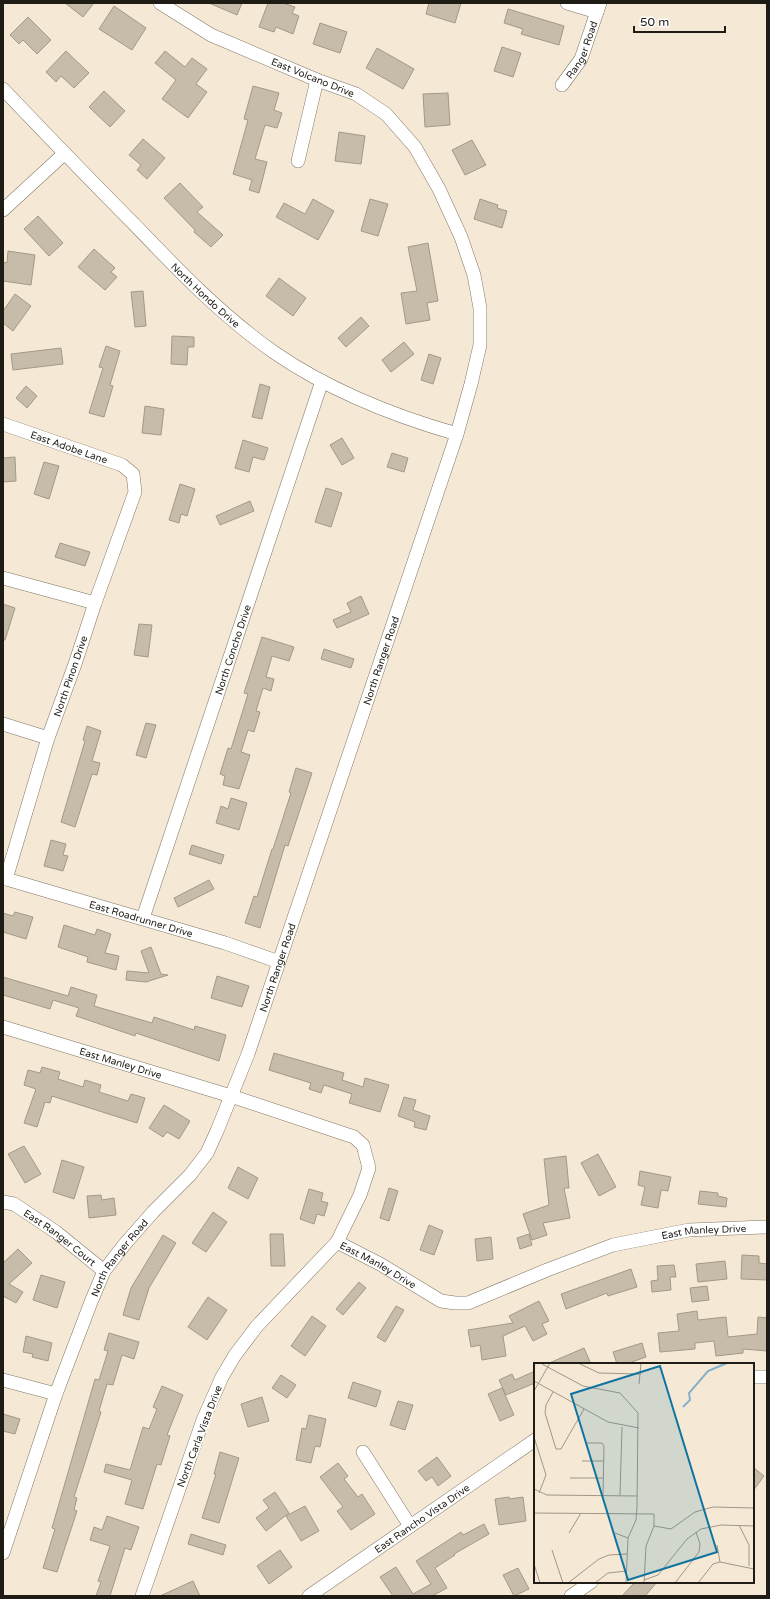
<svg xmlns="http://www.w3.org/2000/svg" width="770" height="1599" viewBox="0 0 770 1599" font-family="'Varela Round',sans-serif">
	<rect width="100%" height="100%" fill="#f5e9d6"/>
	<g fill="#c7bcaa" stroke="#a39987">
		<path d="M 65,3 L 94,3 L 83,17 Z"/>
		<path d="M 209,3 L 242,3 L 237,15 Z"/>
		<path d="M 268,3 L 283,3 L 295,7 L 292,13 L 299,16 L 293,34 L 276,27 L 274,32 L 259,27 Z"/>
		<path d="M 429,3 L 461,3 L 455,23 L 426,14 Z"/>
		<path d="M 114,6 L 146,28 L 132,50 L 99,29 Z"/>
		<path d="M 508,9 L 564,26 L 559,45 L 521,34 L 523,29 L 504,23 Z"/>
		<path d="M 28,17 L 51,40 L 37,54 L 23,40 L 19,44 L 10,35 Z"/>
		<path d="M 320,23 L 347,32 L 340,53 L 313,44 Z"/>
		<path d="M 502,47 L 521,53 L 513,77 L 494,71 Z"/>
		<path d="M 377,48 L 414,69 L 403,89 L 366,68 Z"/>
		<path d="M 66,51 L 89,73 L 74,88 L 61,76 L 56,82 L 46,72 Z"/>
		<path d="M 165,51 L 185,67 L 192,58 L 207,69 L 196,84 L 207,92 L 188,118 L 162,99 L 176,80 L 155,63 Z"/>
		<path d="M 253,86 L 279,93 L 274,110 L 282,113 L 277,128 L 265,125 L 255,159 L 267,162 L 259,193 L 249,190 L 252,180 L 233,174 L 248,120 L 244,119 Z"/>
		<path d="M 104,91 L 125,111 L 110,127 L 89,107 Z"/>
		<path d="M 448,93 L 450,125 L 425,127 L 423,94 Z"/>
		<path d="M 339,132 L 365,136 L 361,164 L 335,161 Z"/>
		<path d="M 143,139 L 165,158 L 147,179 L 137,170 L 141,165 L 129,155 Z"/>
		<path d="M 472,140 L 486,165 L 465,175 L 452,150 Z"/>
		<path d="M 180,183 L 203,207 L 197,212 L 223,235 L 211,247 L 194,232 L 195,230 L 164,198 Z"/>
		<path d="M 313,199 L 334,211 L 318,240 L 276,217 L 284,203 L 305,214 Z"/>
		<path d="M 370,199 L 388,204 L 378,236 L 361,231 Z"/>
		<path d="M 480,199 L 498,205 L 497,208 L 507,211 L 502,228 L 474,219 Z"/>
		<path d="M 38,216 L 63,243 L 49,256 L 24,229 Z"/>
		<path d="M 428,243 L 438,301 L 427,303 L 430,320 L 406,324 L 401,293 L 417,291 L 408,247 Z"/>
		<path d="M 94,249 L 115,268 L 111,272 L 117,277 L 105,290 L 78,267 Z"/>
		<path d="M 8,251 L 35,255 L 31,285 L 3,281 L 3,262 L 7,263 Z"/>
		<path d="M 279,278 L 306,298 L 293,316 L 266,296 Z"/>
		<path d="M 143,291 L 146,326 L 135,327 L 131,292 Z"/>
		<path d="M 15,294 L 31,306 L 13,331 L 3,323 L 3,311 Z"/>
		<path d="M 361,317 L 369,326 L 346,347 L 338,338 Z"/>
		<path d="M 172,336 L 194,337 L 194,347 L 188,347 L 187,365 L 171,364 Z"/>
		<path d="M 404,342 L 414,354 L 391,372 L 382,360 Z"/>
		<path d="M 106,346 L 120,351 L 110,385 L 113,386 L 104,417 L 89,413 L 103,368 L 99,367 Z"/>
		<path d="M 61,348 L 63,364 L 13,370 L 11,354 Z"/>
		<path d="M 429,354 L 441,358 L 433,384 L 421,380 Z"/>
		<path d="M 260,384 L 270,387 L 262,419 L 252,417 Z"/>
		<path d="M 26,386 L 37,396 L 27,408 L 16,398 Z"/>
		<path d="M 145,406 L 164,409 L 161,435 L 142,433 Z"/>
		<path d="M 342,438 L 354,458 L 342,465 L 330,445 Z"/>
		<path d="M 243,440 L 268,448 L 264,460 L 253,457 L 249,472 L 235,468 Z"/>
		<path d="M 392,453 L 408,458 L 404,472 L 387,467 Z"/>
		<path d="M 15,457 L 16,481 L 3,482 L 3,458 Z"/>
		<path d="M 44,462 L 59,466 L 49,499 L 34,494 Z"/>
		<path d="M 180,484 L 195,489 L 187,516 L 181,514 L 179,523 L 169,520 Z"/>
		<path d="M 326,488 L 342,493 L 331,527 L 315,522 Z"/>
		<path d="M 250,501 L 254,511 L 220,525 L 216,516 Z"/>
		<path d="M 60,543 L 90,552 L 85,566 L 55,557 Z"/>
		<path d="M 361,596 L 369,614 L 337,628 L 333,620 L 351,612 L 347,603 Z"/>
		<path d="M 3,604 L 15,608 L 5,640 L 3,640 Z"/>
		<path d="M 139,624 L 152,625 L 148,657 L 134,655 Z"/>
		<path d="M 262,637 L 294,647 L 289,661 L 272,656 L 266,677 L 274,679 L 271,691 L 263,688 L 256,711 L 260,712 L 254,732 L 248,730 L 241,752 L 250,755 L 239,789 L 223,785 L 225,776 L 220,774 L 228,748 L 231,749 L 248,694 L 244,693 Z"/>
		<path d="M 324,649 L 354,659 L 351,668 L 321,659 Z"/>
		<path d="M 146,723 L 156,725 L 146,758 L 136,755 Z"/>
		<path d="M 87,726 L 101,731 L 92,761 L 100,763 L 97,775 L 92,774 L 75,827 L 61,822 L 85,741 L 83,740 Z"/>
		<path d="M 296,768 L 312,773 L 288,846 L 285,845 L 260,928 L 245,923 L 254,896 L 257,897 L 272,849 L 273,849 L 291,793 L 289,792 Z"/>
		<path d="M 231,798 L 247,803 L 239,830 L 216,823 L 221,806 L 228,809 Z"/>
		<path d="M 51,840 L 66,844 L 63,855 L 68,856 L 63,871 L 44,866 Z"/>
		<path d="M 192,845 L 224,855 L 221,864 L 189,854 Z"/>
		<path d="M 209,880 L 214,889 L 178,907 L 174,898 Z"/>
		<path d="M 15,912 L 33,917 L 26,939 L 3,932 L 3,913 L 13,916 Z"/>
		<path d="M 64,925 L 95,935 L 97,929 L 111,934 L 105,953 L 119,956 L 116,970 L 87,962 L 88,957 L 58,947 Z"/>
		<path d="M 151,947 L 161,974 L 168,975 L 146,982 L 126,980 L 127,971 L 149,973 L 141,951 Z"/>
		<path d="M 217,976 L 249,986 L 242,1007 L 211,998 Z"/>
		<path d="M 3,977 L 68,996 L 71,987 L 97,995 L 94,1006 L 152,1023 L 154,1017 L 194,1030 L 195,1026 L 226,1035 L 219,1061 L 136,1033 L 135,1036 L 76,1016 L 79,1008 L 53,1000 L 50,1009 L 3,995 Z"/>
		<path d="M 274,1053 L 344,1073 L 342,1080 L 363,1087 L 365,1078 L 389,1085 L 380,1112 L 349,1103 L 352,1094 L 324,1085 L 321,1093 L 309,1089 L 311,1083 L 269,1070 Z"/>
		<path d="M 42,1067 L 60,1072 L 58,1079 L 83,1087 L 85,1080 L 101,1085 L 99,1092 L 128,1101 L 131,1094 L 145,1098 L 137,1123 L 52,1096 L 50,1103 L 45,1102 L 37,1127 L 24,1123 L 36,1089 L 24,1085 L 28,1070 L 40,1073 Z"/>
		<path d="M 404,1097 L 416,1100 L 413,1110 L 430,1116 L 426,1130 L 414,1127 L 415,1122 L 398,1116 Z"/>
		<path d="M 164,1105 L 190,1121 L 179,1139 L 167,1132 L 163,1137 L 149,1128 Z"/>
		<path d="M 24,1146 L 41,1174 L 25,1183 L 8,1154 Z"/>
		<path d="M 598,1154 L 616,1187 L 599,1196 L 581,1163 Z"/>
		<path d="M 566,1156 L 569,1188 L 564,1188 L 570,1218 L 543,1223 L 547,1235 L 532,1240 L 523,1214 L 549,1205 L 544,1159 Z"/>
		<path d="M 62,1160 L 84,1167 L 74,1199 L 53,1192 Z"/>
		<path d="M 238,1167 L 258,1178 L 248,1199 L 228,1188 Z"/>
		<path d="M 640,1171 L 671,1177 L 668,1191 L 661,1190 L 658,1208 L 641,1205 L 645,1187 L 638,1185 Z"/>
		<path d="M 389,1188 L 398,1191 L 389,1221 L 380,1218 Z"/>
		<path d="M 309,1189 L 323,1193 L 321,1201 L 328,1203 L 324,1216 L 317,1214 L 314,1224 L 300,1219 Z"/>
		<path d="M 700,1191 L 718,1193 L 718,1196 L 727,1198 L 726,1207 L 698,1204 Z"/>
		<path d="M 101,1195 L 102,1200 L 114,1198 L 116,1215 L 89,1218 L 87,1196 Z"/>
		<path d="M 213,1212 L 227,1222 L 206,1252 L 192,1243 Z"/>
		<path d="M 429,1225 L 443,1231 L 434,1255 L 420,1250 Z"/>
		<path d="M 270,1234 L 283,1234 L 285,1266 L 271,1266 Z"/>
		<path d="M 529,1234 L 532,1245 L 520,1249 L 517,1238 Z"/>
		<path d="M 163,1235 L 176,1243 L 149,1288 L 139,1320 L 123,1315 L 131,1288 Z"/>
		<path d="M 491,1237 L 493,1259 L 477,1261 L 475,1239 Z"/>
		<path d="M 18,1249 L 32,1263 L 9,1284 L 23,1292 L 16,1303 L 3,1296 L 3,1263 Z"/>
		<path d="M 742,1255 L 759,1256 L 759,1263 L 767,1264 L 767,1280 L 741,1279 Z"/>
		<path d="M 725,1261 L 727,1279 L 698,1282 L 696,1264 Z"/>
		<path d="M 674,1265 L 676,1277 L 670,1277 L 671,1290 L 652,1292 L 651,1281 L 658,1280 L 657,1266 Z"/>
		<path d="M 631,1269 L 637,1287 L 608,1296 L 607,1293 L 566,1309 L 561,1294 Z"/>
		<path d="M 41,1275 L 65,1282 L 57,1308 L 33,1300 Z"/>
		<path d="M 359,1282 L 366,1288 L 343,1315 L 336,1309 Z"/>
		<path d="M 707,1286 L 709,1300 L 692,1302 L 690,1288 Z"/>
		<path d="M 208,1297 L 227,1310 L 207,1340 L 188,1327 Z"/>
		<path d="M 539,1301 L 549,1321 L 542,1324 L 547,1334 L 533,1341 L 525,1326 L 503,1336 L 506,1356 L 482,1360 L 480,1345 L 471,1347 L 468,1330 L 513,1323 L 509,1316 Z"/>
		<path d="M 396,1306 L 404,1310 L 385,1342 L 377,1337 Z"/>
		<path d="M 697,1311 L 698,1320 L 726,1317 L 728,1337 L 757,1334 L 758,1317 L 767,1318 L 767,1351 L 743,1349 L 743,1353 L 716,1356 L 714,1341 L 695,1343 L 695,1349 L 660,1352 L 658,1333 L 679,1331 L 677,1314 Z"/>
		<path d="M 312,1316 L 326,1326 L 305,1356 L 291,1346 Z"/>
		<path d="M 109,1333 L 139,1342 L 134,1359 L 122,1355 L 113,1385 L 107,1384 L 99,1411 L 101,1412 L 74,1497 L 77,1498 L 74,1510 L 77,1511 L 57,1572 L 43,1568 L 55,1529 L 52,1528 L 95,1379 L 99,1380 L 108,1351 L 104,1350 Z"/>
		<path d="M 26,1336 L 52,1343 L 48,1361 L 32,1357 L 33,1354 L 23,1352 Z"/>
		<path d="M 642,1343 L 646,1357 L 626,1364 L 617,1364 L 613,1352 Z"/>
		<path d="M 584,1348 L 591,1364 L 547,1364 Z"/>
		<path d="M 535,1371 L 535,1383 L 506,1395 L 499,1380 L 512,1374 L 515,1380 Z"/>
		<path d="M 281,1375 L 296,1385 L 287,1398 L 272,1388 Z"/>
		<path d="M 353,1382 L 381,1391 L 376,1407 L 348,1398 Z"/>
		<path d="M 162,1386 L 183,1395 L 167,1435 L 170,1436 L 161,1465 L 157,1464 L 143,1509 L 125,1504 L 132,1480 L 104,1472 L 106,1464 L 130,1470 L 143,1427 L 149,1429 L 157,1409 L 153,1407 Z"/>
		<path d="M 502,1388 L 514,1415 L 500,1421 L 488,1394 Z"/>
		<path d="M 262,1397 L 269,1421 L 248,1427 L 241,1404 Z"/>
		<path d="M 398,1401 L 413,1405 L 405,1430 L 390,1425 Z"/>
		<path d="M 3,1414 L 20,1419 L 15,1434 L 3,1431 Z"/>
		<path d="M 309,1415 L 326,1419 L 320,1447 L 315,1446 L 311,1463 L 296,1460 L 302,1428 L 306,1429 Z"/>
		<path d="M 220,1452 L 239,1458 L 219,1523 L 202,1518 L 216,1474 L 214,1474 Z"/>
		<path d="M 437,1457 L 451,1476 L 438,1486 L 432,1477 L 426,1481 L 418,1471 Z"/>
		<path d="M 338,1463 L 348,1476 L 344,1479 L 358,1497 L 362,1494 L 375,1514 L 351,1530 L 337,1511 L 343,1507 L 320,1477 Z"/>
		<path d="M 753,1467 L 764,1476 L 753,1491 Z"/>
		<path d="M 275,1492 L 289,1513 L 266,1531 L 256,1518 L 269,1508 L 263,1500 Z"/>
		<path d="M 509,1497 L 510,1499 L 523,1497 L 526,1521 L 499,1525 L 495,1499 Z"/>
		<path d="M 305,1506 L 319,1531 L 301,1541 L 286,1516 Z"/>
		<path d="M 107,1516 L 139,1527 L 131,1550 L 125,1548 L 110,1596 L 96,1596 L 101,1582 L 98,1581 L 110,1546 L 90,1540 L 94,1527 L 102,1530 Z"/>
		<path d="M 484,1524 L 489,1534 L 454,1554 L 455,1555 L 435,1568 L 447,1588 L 432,1596 L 393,1596 L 380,1577 L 396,1567 L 413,1594 L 431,1584 L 416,1561 L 461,1532 L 463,1535 Z"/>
		<path d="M 191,1534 L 226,1545 L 223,1555 L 188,1544 Z"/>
		<path d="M 280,1550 L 292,1567 L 269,1584 L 257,1566 Z"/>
		<path d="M 518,1568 L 529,1589 L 514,1596 L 503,1575 Z"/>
		<path d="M 193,1581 L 200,1596 L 160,1596 Z"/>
		<path d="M 635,1582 L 657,1582 L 645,1596 L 622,1596 Z"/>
	</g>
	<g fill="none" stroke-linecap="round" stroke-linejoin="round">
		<g stroke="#807665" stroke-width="14">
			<g id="minor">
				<path d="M 567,3 L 597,12"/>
				<path id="s1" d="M 562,85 L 581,59 L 600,3"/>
				<path id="s2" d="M 3,89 C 46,134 89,179 133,223 C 178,270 222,316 275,353 C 329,390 394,416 457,434"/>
				<path d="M 298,161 L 317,80"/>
				<path d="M 3,210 L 65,153"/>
				<path id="s3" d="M 3,424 L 122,465 L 133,474 L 135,492 L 95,603 L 75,664 L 48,738 L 6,879"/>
				<path d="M 3,578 L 95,603"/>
				<path d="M 3,724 L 48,738"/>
				<path id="s4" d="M 3,878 L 225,943 L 279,962"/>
				<path id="s5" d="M 143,918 L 322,381"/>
				<path id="s6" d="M 3,1027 L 231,1096 L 354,1137 L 363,1145 L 369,1168 L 360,1195 L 337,1242 L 257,1326 L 235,1355 L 222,1377 L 203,1420 L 142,1596"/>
				<path id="s7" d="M 3,1202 L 14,1204 L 56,1232 L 104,1271"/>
				<path id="s8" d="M 337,1242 L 380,1264 L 441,1301 L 455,1303 L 468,1303 L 547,1270 L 613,1245 L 689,1230 L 767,1227"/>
				<path d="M 753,1377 L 767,1377"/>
				<path d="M 3,1380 L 56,1394"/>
				<path d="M 363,1452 L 410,1526"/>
				<path id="s9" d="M 3,1553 L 56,1394 L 91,1302 L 104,1271 L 124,1245 L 153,1212 L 190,1175 L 207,1153 L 217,1131 L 248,1054 L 457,434 L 471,384 L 480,345 L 480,308 L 474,275 L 461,237 L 439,189 L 415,147 L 386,114 L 356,94 L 317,80 L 211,35 L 160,3"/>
				<path id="s10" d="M 309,1596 L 535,1440"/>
				<path d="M 571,1596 L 591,1582"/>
			</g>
		</g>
		<use href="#minor" stroke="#fff" stroke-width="13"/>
	</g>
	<g text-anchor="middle" stroke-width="3.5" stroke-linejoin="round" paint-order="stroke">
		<g font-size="10" fill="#1f1b15" stroke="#fff">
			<text dy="4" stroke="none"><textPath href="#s1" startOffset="41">Ranger Road</textPath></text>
			<text transform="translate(313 77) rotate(22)" y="4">East Volcano Drive</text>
			<text dy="4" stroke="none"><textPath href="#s2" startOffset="289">North Hondo Drive</textPath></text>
			<text dy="4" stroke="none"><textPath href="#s3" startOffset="70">East Adobe Lane</textPath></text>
			<text dy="4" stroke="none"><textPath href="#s5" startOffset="283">North Concho Drive</textPath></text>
			<text dy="4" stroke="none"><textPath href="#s9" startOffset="979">North Ranger Road</textPath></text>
			<text transform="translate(70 676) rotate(-71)" y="4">North Pinon Drive</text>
			<text dy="4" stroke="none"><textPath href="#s4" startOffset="144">East Roadrunner Drive</textPath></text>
			<text dy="4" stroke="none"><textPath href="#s9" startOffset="655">North Ranger Road</textPath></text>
			<text dy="4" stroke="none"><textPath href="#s6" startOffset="123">East Manley Drive</textPath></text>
			<text dy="4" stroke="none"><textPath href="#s8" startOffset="395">East Manley Drive</textPath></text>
			<text dy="4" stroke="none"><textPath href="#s7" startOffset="68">East Ranger Court</textPath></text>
			<text dy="4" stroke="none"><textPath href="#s9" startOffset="319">North Ranger Road</textPath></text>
			<text dy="4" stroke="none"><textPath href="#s8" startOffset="47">East Manley Drive</textPath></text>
			<text transform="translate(199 1436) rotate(-69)" y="4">North Carla Vista Drive</text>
			<text dy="4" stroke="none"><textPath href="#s10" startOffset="137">East Rancho Vista Drive</textPath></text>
		</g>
	</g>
	<g transform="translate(534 1363)">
		<rect width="220" height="220" fill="#f5e9d6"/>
		<path fill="none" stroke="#84b0cb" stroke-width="2" d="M 149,44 L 156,37 L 155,30 L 174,8 L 193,0"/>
		<path fill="none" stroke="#9f9789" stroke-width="1" d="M 44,0 L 65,10 L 107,11M 8,1 L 49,23 L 86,30 L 104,50 L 103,144 L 102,157 L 94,175 L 92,220M 0,18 L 74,59 L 105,65M 105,21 L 107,0M 0,28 L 16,0M 19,29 L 12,42 L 11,50 L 22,86 L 27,86 L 50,46M 0,74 L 12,112 L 5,130M 52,80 L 68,80 L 70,83 L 69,132M 48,98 L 69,98M 36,115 L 69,115M 0,126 L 13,132 L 103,133M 86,132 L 88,64M 0,150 L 120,151 L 120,163 L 112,183 L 110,220M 205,162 L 215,182 L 215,203M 120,163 L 137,166 L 161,149 L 179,144 L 220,145M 35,170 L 47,150M 81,170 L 94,175M 183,182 L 186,199M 18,187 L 29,220M 0,201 L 6,220M 110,217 L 124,212 L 153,176 L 167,166 L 187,162 L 220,163M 34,220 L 65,196 L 75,192 L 93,191M 61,220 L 74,210 L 92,208M 141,220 L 165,189 L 166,181 L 162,169M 164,220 L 179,201 L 186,199 L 220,206"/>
		<path fill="#0f74a0" fill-opacity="0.15" stroke="#0f74a0" stroke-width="2" d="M 126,3 L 183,189 L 94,217 L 37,31 Z"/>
		<rect width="220" height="220" fill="none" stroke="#1f1b15" stroke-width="2"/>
	</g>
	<rect width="770" height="1599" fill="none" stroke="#1f1b15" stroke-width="8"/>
	<path d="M634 26v6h91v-6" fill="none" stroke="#1f1b15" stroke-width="2"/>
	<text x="640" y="26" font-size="12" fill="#1f1b15" stroke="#ffffff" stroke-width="3" paint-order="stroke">50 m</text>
</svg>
